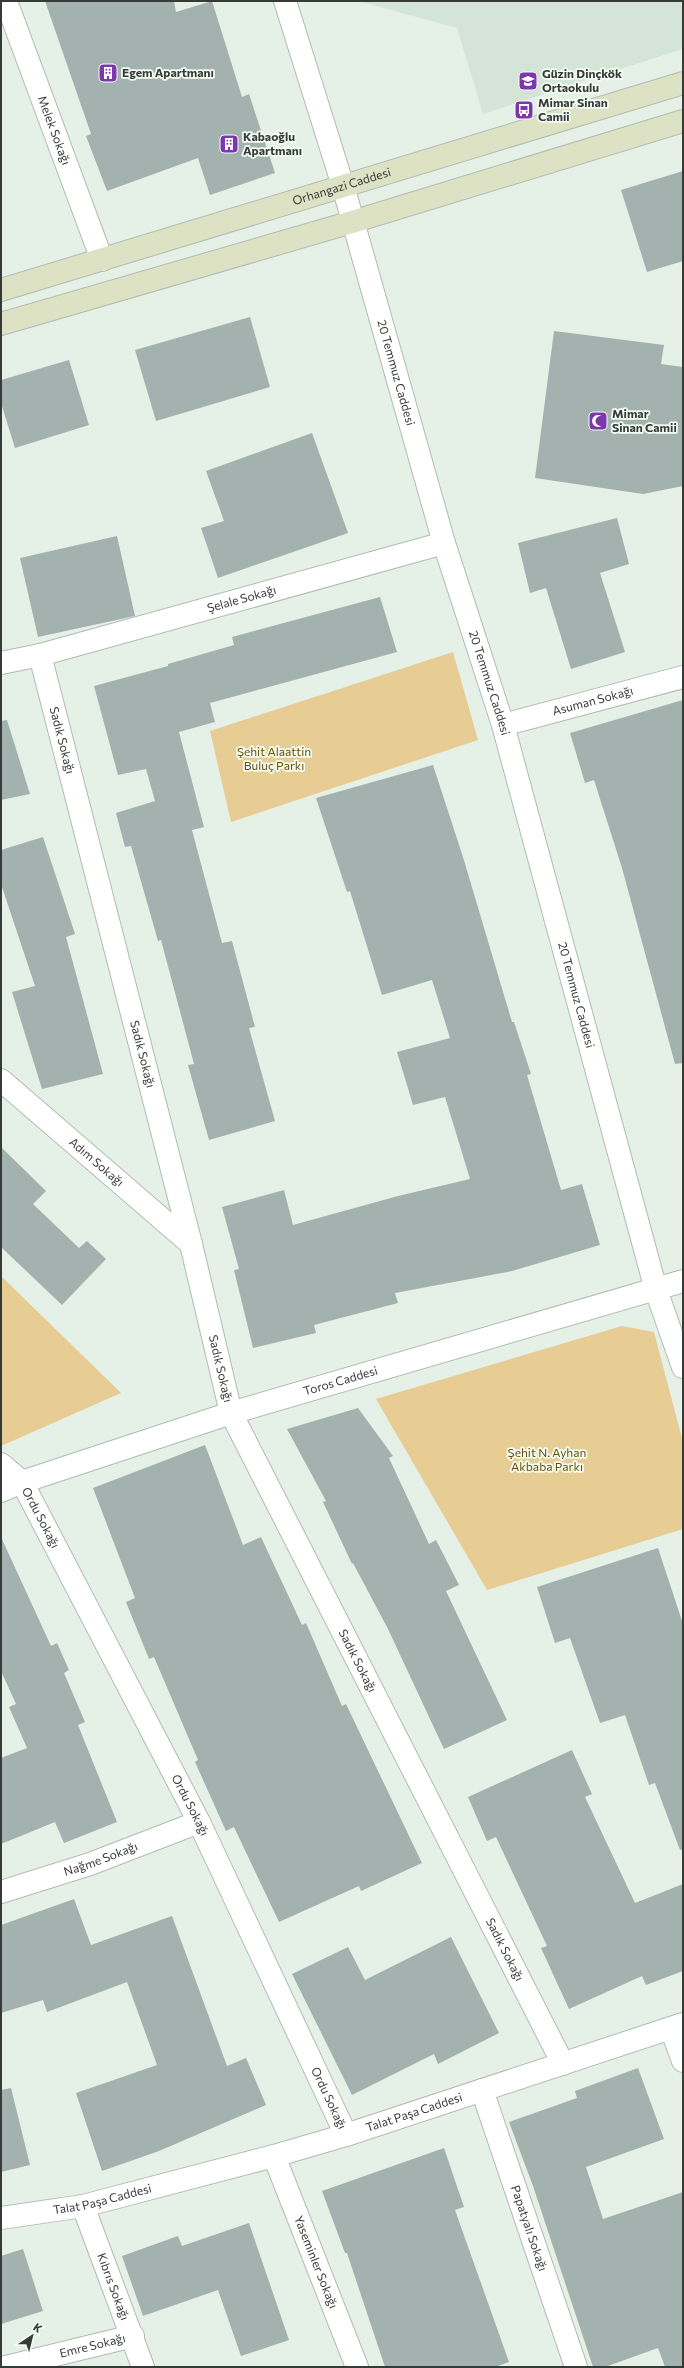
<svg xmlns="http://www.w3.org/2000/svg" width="684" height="2368" viewBox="0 0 684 2368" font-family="Commissioner,sans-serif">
	<rect width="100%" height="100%" fill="#e5f0e7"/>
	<path fill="#d4e5d7" d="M 358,1 L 683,1 L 683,46 L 682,49 L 483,114 L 457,28 Z"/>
	<g fill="#e7cc94">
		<path d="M 453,652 L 478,740 L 231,822 L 210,731 Z"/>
		<path d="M 1,1276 L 121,1393 L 1,1446 Z"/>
		<path d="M 622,1326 L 654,1332 L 683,1442 L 683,1529 L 487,1590 L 376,1399 Z"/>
	</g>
	<g fill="#a4b2af">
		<path d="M 45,1 L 174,1 L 176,12 L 212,1 L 242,97 L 249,94 L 275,173 L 210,195 L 198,158 L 107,191 L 86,136 L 91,134 Z"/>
		<path d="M 683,171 L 683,261 L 647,272 L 621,190 Z"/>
		<path d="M 250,317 L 270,387 L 156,421 L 135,350 Z"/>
		<path d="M 554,331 L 664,345 L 661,364 L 683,367 L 683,486 L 643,494 L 535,478 Z"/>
		<path d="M 69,360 L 89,425 L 15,448 L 1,403 L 1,380 Z"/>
		<path d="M 312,433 L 348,533 L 218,578 L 201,528 L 224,521 L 206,471 Z"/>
		<path d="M 617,518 L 629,564 L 600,573 L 625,652 L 571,669 L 546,588 L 530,593 L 518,543 Z"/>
		<path d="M 117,536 L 135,616 L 38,637 L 20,558 Z"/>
		<path d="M 380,597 L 397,652 L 210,703 L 215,722 L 179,732 L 204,827 L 192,830 L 222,943 L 232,941 L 255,1027 L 249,1028 L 275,1121 L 209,1140 L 188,1065 L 194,1064 L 161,940 L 158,941 L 131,846 L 125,847 L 116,813 L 155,801 L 146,769 L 118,775 L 94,686 L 168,666 L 168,664 L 234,645 L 232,637 Z"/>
		<path d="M 683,700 L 683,1063 L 675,1064 L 622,868 L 594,780 L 585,783 L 570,733 Z"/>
		<path d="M 7,720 L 30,794 L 1,800 L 1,721 Z"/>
		<path d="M 433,765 L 463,857 L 512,1022 L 514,1022 L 531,1074 L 527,1075 L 561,1190 L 582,1184 L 600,1245 L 512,1271 L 395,1293 L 398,1303 L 314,1325 L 316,1333 L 253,1348 L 234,1270 L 239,1269 L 222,1207 L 284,1190 L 293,1225 L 398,1196 L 470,1179 L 445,1097 L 413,1105 L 397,1052 L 450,1038 L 432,980 L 382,995 L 350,891 L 347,892 L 316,798 Z"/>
		<path d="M 43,837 L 75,934 L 66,937 L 103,1074 L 42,1089 L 12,992 L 35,986 L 1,884 L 1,850 Z"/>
		<path d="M 1,1147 L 46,1191 L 33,1204 L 79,1248 L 87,1241 L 106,1259 L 62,1305 L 1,1247 Z"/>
		<path d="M 358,1408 L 393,1456 L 389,1458 L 429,1544 L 436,1540 L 459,1585 L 446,1591 L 507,1720 L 444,1749 L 388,1629 L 353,1563 L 352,1564 L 323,1502 L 326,1501 L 287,1429 Z"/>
		<path d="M 205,1445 L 243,1545 L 261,1537 L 302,1625 L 306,1623 L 342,1706 L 346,1704 L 422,1863 L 361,1891 L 359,1886 L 279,1922 L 234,1827 L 226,1831 L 195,1762 L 198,1760 L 154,1657 L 149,1659 L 126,1602 L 135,1598 L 93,1488 Z"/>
		<path d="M 1,1537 L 51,1646 L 57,1643 L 69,1670 L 64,1673 L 85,1722 L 78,1725 L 117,1822 L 64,1843 L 55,1822 L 1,1844 L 1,1758 L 27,1748 L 9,1707 L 16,1704 L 1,1671 Z"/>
		<path d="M 658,1548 L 683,1624 L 683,1849 L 680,1850 L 655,1783 L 649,1785 L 625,1715 L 600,1723 L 570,1638 L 555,1643 L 537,1587 Z"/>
		<path d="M 572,1750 L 592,1794 L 585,1797 L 635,1903 L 683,1884 L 683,1971 L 646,1985 L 642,1976 L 569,2009 L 541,1948 L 547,1946 L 496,1837 L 487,1841 L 468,1797 Z"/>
		<path d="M 74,1899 L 91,1945 L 172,1916 L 227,2066 L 246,2058 L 266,2105 L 159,2151 L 102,2171 L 76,2093 L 157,2065 L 127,1982 L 47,2012 L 43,2000 L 1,2013 L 1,1925 Z"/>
		<path d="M 451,1937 L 499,2033 L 438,2064 L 434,2054 L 352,2095 L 292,1974 L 348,1947 L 365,1980 Z"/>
		<path d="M 638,2068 L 664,2139 L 586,2167 L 603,2219 L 683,2192 L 683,2367 L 665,2367 L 658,2348 L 605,2367 L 593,2367 L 533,2186 L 509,2122 L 577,2098 L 575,2091 Z"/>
		<path d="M 11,2088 L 30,2165 L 1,2172 L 1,2090 Z"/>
		<path d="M 444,2148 L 464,2207 L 455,2210 L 509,2362 L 495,2367 L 385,2367 L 347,2253 L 345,2253 L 322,2191 Z"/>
		<path d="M 249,2223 L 289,2340 L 241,2356 L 218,2290 L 143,2316 L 122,2256 L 178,2236 L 182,2246 Z"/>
		<path d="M 23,2249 L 43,2311 L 1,2324 L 1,2256 Z"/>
	</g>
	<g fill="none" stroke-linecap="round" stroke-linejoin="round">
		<g stroke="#b1bbb2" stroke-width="24">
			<g id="street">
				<path id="s1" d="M 6,1 L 102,260"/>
				<path id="s2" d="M 285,1 L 343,186 L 444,543 L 503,725 L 656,1290 L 683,1367"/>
				<path id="s3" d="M 40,655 L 191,1244 L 231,1413 L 563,2064"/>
				<path id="s4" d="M 1,663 L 40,655 L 444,543"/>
				<path id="s5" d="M 503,725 L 683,677"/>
				<path id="s6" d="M 1,1080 L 191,1244"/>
				<path id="s7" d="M 1,1464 L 22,1482 L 199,1822 L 346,2135"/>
				<path id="s8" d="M 1,1491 L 22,1482 L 231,1413 L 683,1281"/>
				<path id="s9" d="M 1,1892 L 90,1864 L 199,1822"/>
				<path d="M 671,2028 L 683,2061"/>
				<path id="s10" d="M 482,2090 L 576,2367"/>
				<path id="s11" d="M 274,2156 L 357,2367"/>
				<path id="s12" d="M 83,2206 L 143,2367"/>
				<path id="s13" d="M 1,2218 L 83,2206 L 274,2156 L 346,2135 L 683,2024"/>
				<path id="s14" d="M 6,2367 L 133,2336"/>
			</g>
		</g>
		<g stroke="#b1bbb2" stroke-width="24">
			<g id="secondary">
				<path id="s15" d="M 1,290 L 683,83"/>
				<path d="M 1,324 L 352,222 L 683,121"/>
			</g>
		</g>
		<use href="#street" stroke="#fff" stroke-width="22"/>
		<use href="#secondary" stroke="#dee2c4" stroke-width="22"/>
	</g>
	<defs>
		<g id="building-square" transform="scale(1)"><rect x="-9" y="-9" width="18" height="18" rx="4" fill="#7b37ab" stroke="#f3fdf4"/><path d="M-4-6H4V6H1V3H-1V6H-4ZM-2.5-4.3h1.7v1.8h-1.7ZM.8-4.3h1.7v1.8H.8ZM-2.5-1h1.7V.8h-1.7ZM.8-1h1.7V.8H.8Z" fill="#fff"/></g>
		<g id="school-square" transform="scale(1)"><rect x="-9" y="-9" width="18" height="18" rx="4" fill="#7b37ab" stroke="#f3fdf4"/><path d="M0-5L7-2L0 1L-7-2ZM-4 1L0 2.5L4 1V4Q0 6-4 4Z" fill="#fff"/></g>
		<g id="bus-square" transform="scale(1)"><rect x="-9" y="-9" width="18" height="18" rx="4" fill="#7b37ab" stroke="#f3fdf4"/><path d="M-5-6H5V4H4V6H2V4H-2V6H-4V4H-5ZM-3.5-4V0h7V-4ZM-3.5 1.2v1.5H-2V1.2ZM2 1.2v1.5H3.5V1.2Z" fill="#fff"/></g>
		<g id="mosque-square" transform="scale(1)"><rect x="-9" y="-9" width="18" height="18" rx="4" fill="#7b37ab" stroke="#f3fdf4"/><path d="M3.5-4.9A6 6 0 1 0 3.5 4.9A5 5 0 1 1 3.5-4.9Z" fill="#fff"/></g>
	</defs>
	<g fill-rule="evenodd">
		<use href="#building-square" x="108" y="73"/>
		<use href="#school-square" x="528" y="81"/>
		<use href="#bus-square" x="524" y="110"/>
		<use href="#building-square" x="229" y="144"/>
		<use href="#mosque-square" x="598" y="421"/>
	</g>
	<g text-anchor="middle" stroke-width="3.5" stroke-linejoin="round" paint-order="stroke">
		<g font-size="12" font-weight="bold" fill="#373b38" stroke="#f3fdf4" text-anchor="start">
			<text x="122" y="77">Egem Apartmanı</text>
			<text x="542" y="78">Güzin Dinçkök<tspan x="542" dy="14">Ortaokulu</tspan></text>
			<text x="538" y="107">Mimar Sinan<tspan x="538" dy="14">Cami̇i</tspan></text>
			<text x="243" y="141">Kabaoğlu<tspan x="243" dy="14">Apartmanı</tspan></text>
			<text x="612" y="418">Mimar<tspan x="612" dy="14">Sinan Camii</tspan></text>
		</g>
		<g font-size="12" fill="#373b38" stroke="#f3fdf4">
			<text dy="4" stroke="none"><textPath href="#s1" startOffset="138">Melek Sokağı</textPath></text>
			<text dy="4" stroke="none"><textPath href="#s15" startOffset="356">Orhangazi Caddesi</textPath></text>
			<text dy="4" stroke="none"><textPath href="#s2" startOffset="388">20 Temmuz Caddesi</textPath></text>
			<text dy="4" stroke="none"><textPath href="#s4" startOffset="249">Şelale Sokağı</textPath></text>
			<text dy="4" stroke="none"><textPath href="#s2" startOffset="712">20 Temmuz Caddesi</textPath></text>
			<text dy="4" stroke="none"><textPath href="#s5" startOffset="93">Asuman Sokağı</textPath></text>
			<text dy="4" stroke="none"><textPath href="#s3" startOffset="88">Sadık Sokağı</textPath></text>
			<text dy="4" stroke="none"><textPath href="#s2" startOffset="1036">20 Temmuz Caddesi</textPath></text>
			<text dy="4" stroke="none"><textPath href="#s3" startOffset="412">Sadık Sokağı</textPath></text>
			<text dy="4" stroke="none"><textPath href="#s6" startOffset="126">Adım Sokağı</textPath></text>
			<text dy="4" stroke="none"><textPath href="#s3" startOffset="736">Sadık Sokağı</textPath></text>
			<text dy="4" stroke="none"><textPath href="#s8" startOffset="357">Toros Caddesi</textPath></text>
			<text dy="4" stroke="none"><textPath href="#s7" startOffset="68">Ordu Sokağı</textPath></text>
			<text dy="4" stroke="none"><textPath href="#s3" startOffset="1060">Sadık Sokağı</textPath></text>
			<text dy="4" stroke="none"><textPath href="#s7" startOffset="392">Ordu Sokağı</textPath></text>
			<text dy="4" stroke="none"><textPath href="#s9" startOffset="105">Nağme Sokağı</textPath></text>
			<text dy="4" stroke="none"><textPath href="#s3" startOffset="1384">Sadık Sokağı</textPath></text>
			<text dy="4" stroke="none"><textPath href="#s7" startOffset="716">Ordu Sokağı</textPath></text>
			<text dy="4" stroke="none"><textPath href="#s13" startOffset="427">Talat Paşa Caddesi</textPath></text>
			<text dy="4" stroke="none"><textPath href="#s13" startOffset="103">Talat Paşa Caddesi</textPath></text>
			<text dy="4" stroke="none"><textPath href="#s10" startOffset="146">Papatyalı Sokağı</textPath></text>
			<text dy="4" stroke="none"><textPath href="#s11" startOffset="114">Yaseminler Sokağı</textPath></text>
			<text dy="4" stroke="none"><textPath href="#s12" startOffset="86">Kıbrıs Sokağı</textPath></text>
			<text dy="4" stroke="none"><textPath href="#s14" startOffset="89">Emre Sokağı</textPath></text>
		</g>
		<g font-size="12" fill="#684d02" stroke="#f3fdf4">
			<text x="274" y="756">Şehit Alaattin<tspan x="274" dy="14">Buluç Parkı</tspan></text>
			<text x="547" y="1457">Şehit N. Ayhan<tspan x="547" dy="14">Akbaba Parkı</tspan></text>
		</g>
	</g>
	<rect width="684" height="2368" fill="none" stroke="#373b38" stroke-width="4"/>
	<g transform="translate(32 2336) rotate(35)" stroke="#f3fdf4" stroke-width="3" paint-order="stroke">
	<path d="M0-3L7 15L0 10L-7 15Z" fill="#373b38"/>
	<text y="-6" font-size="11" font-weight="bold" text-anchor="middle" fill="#373b38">K</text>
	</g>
</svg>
